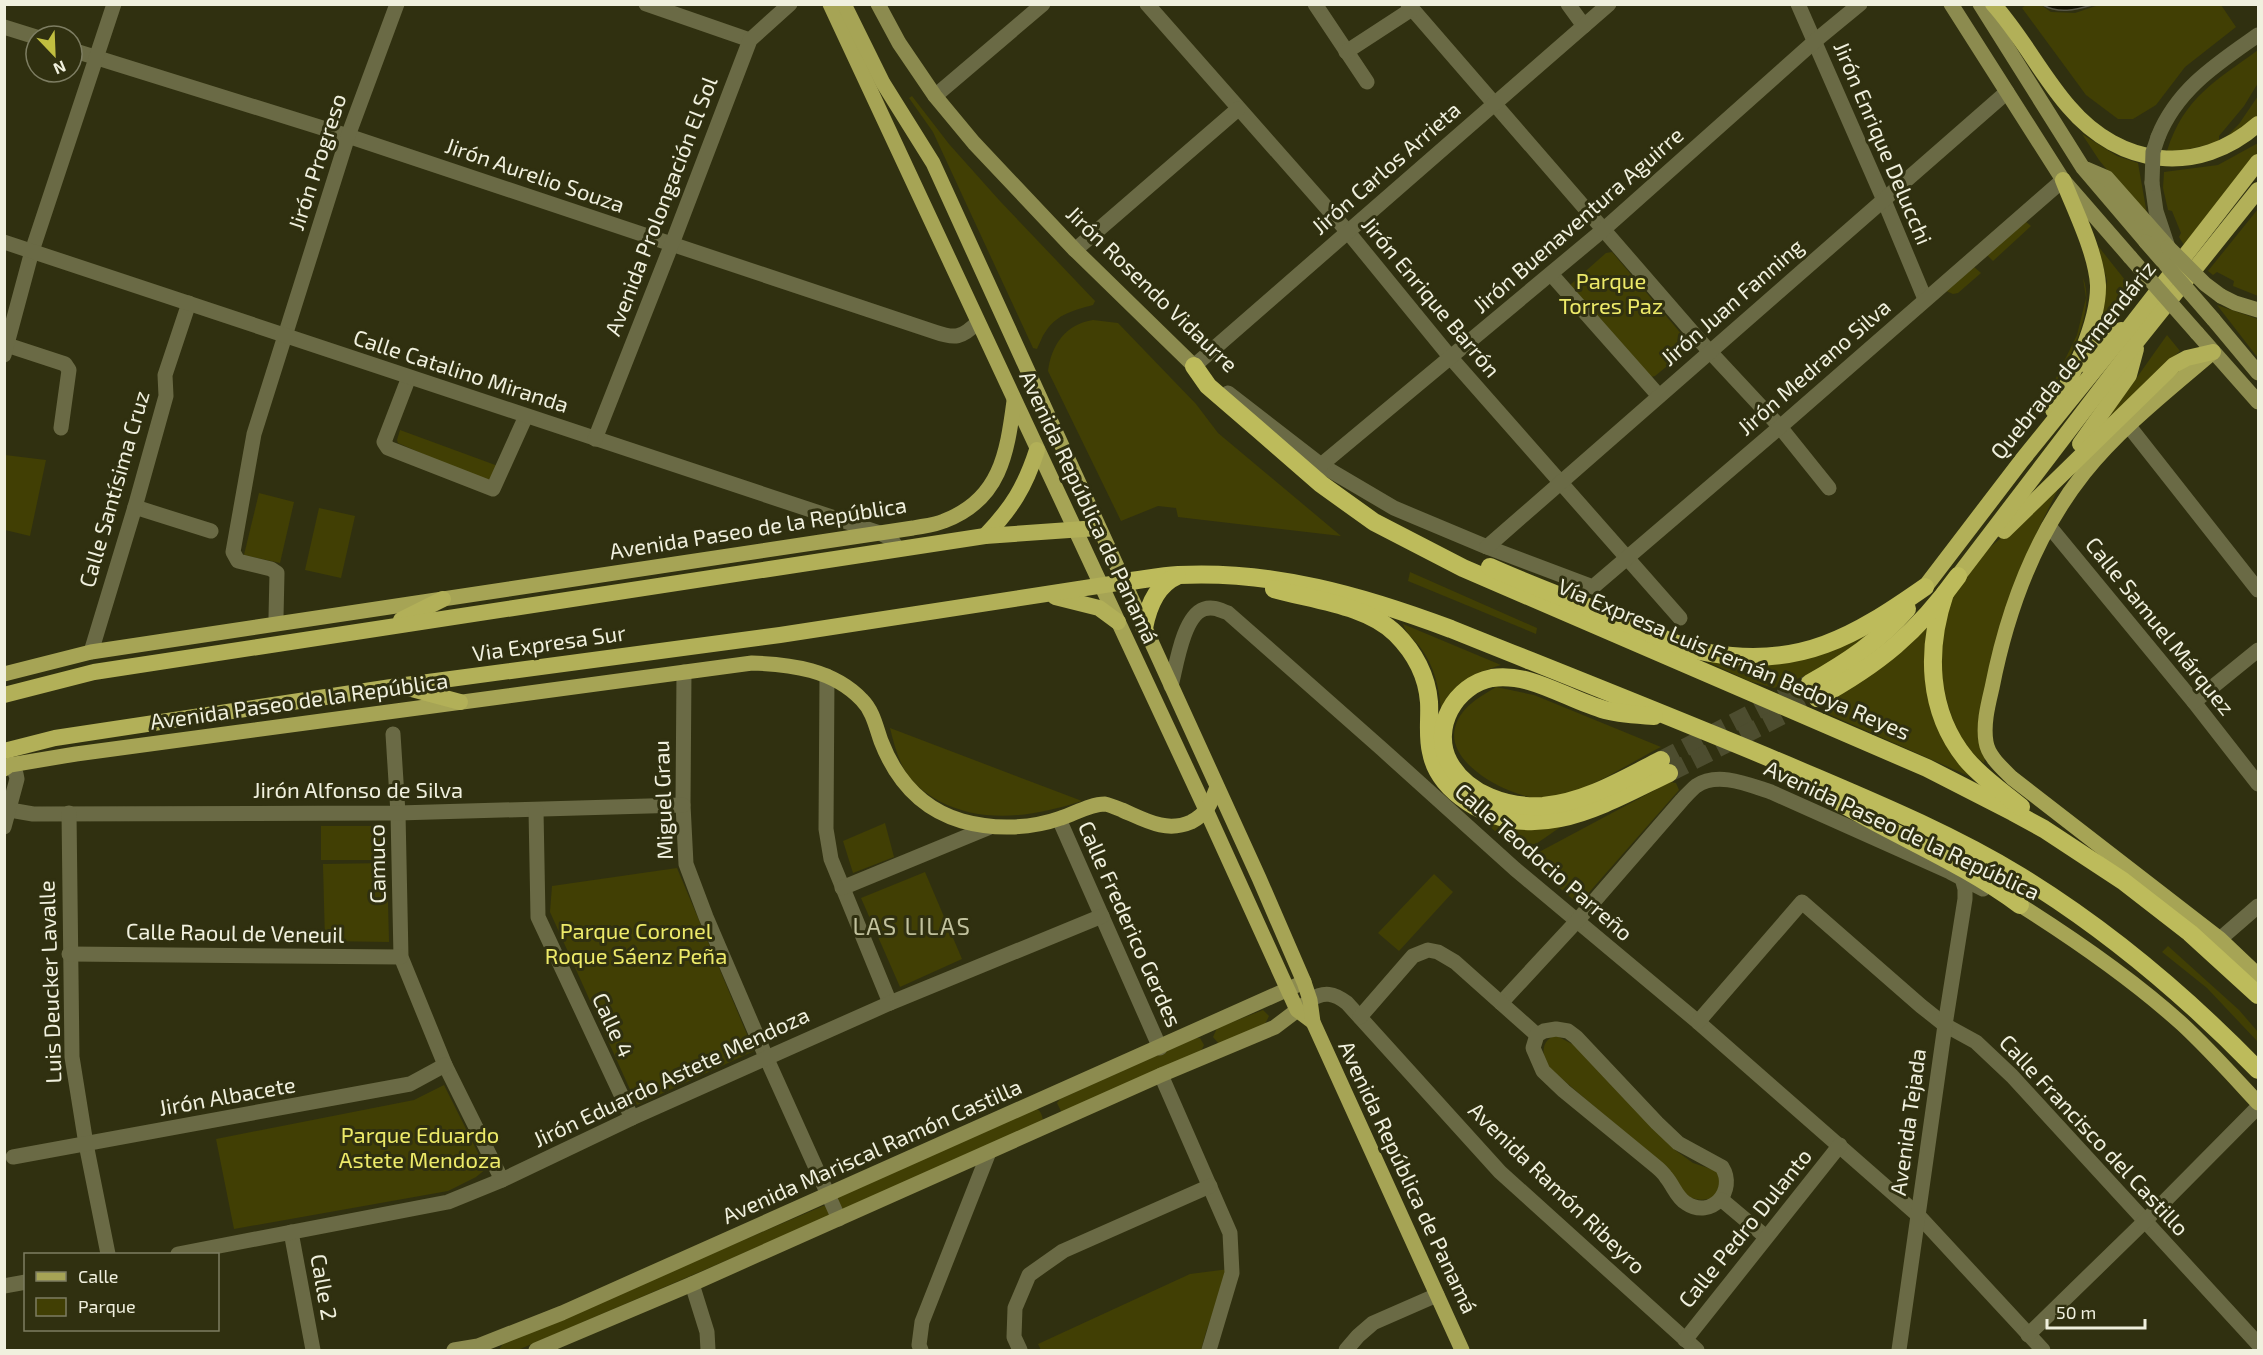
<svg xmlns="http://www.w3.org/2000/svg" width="2263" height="1355" viewBox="0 0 2263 1355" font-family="'Exo 2',sans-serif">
	<rect width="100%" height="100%" fill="#303010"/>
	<g fill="#413f04">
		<path d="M 2027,4 L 2041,5 L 2051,12 L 2075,13 L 2099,5 L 2221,5 L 2236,27 L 2185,67 L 2156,105 L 2133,119 L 2118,119 L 2086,95 L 2022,8 Z"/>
		<path d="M 2258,50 L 2258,83 L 2244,106 L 2219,136 L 2219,142 L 2185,150 L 2167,151 C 2184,97 2216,81 2258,50 Z"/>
		<path d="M 912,96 L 949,144 L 999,200 L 1095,301 L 1093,305 C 1075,310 1057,314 1046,331 C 1042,336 1040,343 1037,349 L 1033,348 L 933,132 L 909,98 Z"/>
		<path d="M 2258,96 L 2258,117 L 2238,132 L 2227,136 L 2239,124 Z"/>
		<path d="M 2082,134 L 2117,156 L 2138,163 L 2148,220 L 2099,160 Z"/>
		<path d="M 2258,143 L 2258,153 L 2184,245 L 2179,237 L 2181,233 L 2172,211 L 2168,210 L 2163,188 L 2164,172 L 2218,165 Z"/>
		<path d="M 2258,209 L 2258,296 L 2233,286 L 2234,281 L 2217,272 L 2213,275 L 2208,271 Z"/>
		<path d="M 2025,221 L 2031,226 L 1993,261 L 1987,255 Z"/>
		<path d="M 2098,246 L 2133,290 L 2089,345 L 2102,306 L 2107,281 Z"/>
		<path d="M 1612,252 L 1689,343 L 1688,349 L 1655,376 L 1651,377 L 1570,285 L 1606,253 Z"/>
		<path d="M 1974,267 L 1981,273 L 1958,293 L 1953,294 L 1946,291 Z"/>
		<path d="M 2083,278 C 2100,320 2050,393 2027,428 L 2050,390 L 2077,335 L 2086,298 Z"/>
		<path d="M 2217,305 L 2258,319 L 2258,358 Z"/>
		<path d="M 1093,320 L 1118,323 L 1196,404 L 1218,433 L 1341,536 L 1178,517 L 1176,508 L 1158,506 L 1121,521 L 1048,371 C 1051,345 1066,324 1093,320 Z"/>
		<path d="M 2167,335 L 2180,351 L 2106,421 Z"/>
		<path d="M 400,430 L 498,466 L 491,479 L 482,480 L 398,443 L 397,440 Z"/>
		<path d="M 5,455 L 46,460 L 30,536 L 5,530 Z"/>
		<path d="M 2065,475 L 2037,532 L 1996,696 L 1984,763 C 1962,747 1953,723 1946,698 C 1935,655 1939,607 1967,571 C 1976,558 1991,547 2003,536 C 2023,516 2044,495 2065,475 Z"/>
		<path d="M 259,493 L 294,502 L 280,563 L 244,555 Z"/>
		<path d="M 319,508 L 355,516 L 341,578 L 305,570 Z"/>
		<path d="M 1410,572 L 1537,628 L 1536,634 L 1408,581 Z"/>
		<path d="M 1933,615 L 1929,684 L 1971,777 L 1826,713 L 1824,703 Z"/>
		<path d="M 1895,616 L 1822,669 L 1774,688 L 1749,681 L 1693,655 L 1764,662 Z"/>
		<path d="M 1403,624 L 1501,665 C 1474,673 1455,684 1441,709 C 1439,687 1434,665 1420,647 C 1414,639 1406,634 1403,624 Z"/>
		<path d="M 1496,687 L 1534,695 L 1661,747 C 1631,762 1580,796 1548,799 C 1517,801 1445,766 1455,728 C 1460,707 1480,697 1496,687 Z"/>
		<path d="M 890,728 L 1082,801 C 1035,816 985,825 939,801 C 923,792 909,781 901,763 C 896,752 893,740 890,728 Z"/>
		<path d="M 1670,782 L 1676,783 L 1679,790 L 1585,897 L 1576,902 L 1526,859 Z"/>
		<path d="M 1474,813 L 1562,826 L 1536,844 L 1510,844 Z"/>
		<path d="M 885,823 L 894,857 L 853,873 L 843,841 Z"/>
		<rect x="321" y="826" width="61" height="34"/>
		<path d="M 387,863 L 389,942 L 325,941 L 323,864 Z"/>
		<path d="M 677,868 L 754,1051 L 637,1105 L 550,912 L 552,886 Z"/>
		<path d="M 925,872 L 962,959 L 900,987 L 861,898 Z"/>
		<path d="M 1434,874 L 1453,892 L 1399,951 L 1378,933 Z"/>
		<path d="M 2168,946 L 2239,1010 L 2258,1032 L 2258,1042 L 2207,988 L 2162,952 Z"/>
		<path d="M 1263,1010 L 1269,1016 L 1265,1024 L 1219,1044 L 1213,1037 L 1217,1028 Z"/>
		<path d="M 1555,1035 L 1576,1046 L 1675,1150 L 1693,1163 L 1717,1171 L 1721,1180 L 1715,1197 C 1688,1207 1679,1188 1666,1168 L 1547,1066 C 1542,1052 1541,1042 1555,1035 Z"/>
		<path d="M 1196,1038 L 1200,1038 L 1204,1045 L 1201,1051 L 1062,1113 L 1057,1103 L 1060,1099 Z"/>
		<path d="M 444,1085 L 486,1169 L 476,1177 L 448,1191 L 234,1229 L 216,1139 L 414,1100 Z"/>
		<path d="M 1035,1108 C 1041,1110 1043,1117 1043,1123 L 842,1211 L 836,1200 L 838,1195 Z"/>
		<path d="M 823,1206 L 827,1206 L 830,1216 L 518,1350 L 499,1350 L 503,1343 Z"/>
		<path d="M 1229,1269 L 1206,1332 L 1201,1350 L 1041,1350 L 1038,1344 L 1190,1274 Z"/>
	</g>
	<path fill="#141300" stroke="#565543" stroke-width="1.5" d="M 2043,5 L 2092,5 C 2075,10 2059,14 2043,5 Z"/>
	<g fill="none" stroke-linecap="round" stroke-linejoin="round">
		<g stroke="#4d4d2f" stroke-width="18" stroke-dasharray="18 9" stroke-linecap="butt">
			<path d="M 1661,760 L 1810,683"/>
			<path d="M 1669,773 L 1817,698"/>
		</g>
		<g stroke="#6a6a45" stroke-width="15">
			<path d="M 646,4 L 750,40"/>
			<path d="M 1147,4 L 1348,232 L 1451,358 L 1680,618"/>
			<path d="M 1315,4 L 1367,82"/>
			<path d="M 1408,4 L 1700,341 L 1780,427 L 1829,488"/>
			<path d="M 1568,4 L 1584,26"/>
			<path d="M 1798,4 L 1883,198 L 1925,299"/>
			<path d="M 4,27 L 36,37"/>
			<path d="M 72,50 L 348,136 L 935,332 C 955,339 962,338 978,322"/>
			<path d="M 1346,52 L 1412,9"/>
			<path d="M 935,96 L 1043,4"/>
			<path d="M 1075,250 L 1238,109"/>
			<path d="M 1551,274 L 1659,396"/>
			<path d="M 7,345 L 65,364 L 69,370 L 61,428"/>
			<path d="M 4,355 L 32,251 L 114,4"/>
			<path d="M 409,377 L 384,442 L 388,448 L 493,489 L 526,416"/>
			<path d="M 1228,393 L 1321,465 L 1394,508 L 1487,547 L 1593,587 L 1780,427 L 2063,180"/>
			<path d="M 2128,425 L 2258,590"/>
			<path d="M 1321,465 L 1603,230 L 1815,41 L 1860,4"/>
			<path d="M 135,507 L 211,531"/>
			<path d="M 2049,526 L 2194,702 L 2258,784"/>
			<path d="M 1487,547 L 2007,92"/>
			<path d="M 276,617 L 277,573 L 271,569 L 238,561 L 233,552 L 254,434 L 348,136 L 397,4"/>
			<path d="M 91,652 L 135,507 L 166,396 L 165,375 L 189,303"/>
			<path d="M 684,672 L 683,805 L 686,864 L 706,917 L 766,1057 L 839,1219"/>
			<path d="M 827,676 L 826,829 L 831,859 L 890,1003"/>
			<path d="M 1171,686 C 1176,667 1183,616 1204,609 C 1213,606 1220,610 1228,613 L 1382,749 L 1515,869 L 1698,1022 L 1918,1215 L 2043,1350"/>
			<path d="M 2194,702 L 2258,650"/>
			<path d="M 393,734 L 398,813 L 401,957 L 445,1065 L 502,1180"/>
			<path d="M 10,810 L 33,814 L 398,813 L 683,805"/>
			<path d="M 536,810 L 538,917 L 632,1118"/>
			<path d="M 69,813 L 72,1057 L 86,1144 L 108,1254"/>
			<path d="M 1059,819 L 1160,1048"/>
			<path d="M 4,827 L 17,779 L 16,774 L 10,765"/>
			<path d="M 842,888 L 990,827"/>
			<path d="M 2220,939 L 2258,906"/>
			<path d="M 69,954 L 401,957"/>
			<path d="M 1310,1000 C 1324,991 1334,993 1347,1003 L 1500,1172 L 1697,1350"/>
			<path d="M 1501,1003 L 1576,922 L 1682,800 C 1686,796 1691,790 1696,786 C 1718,771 1749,785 1771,792 L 1950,872 L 1983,889"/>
			<path d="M 1360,1017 L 1413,956 L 1428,950 L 1438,952 L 1455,962 L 1537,1035"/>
			<path d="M 1698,1022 L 1802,902 L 1921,1006 L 1945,1025 L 1976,1042 L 2012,1076 L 2258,1344"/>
			<path d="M 1556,1029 L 1568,1031 L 1576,1037 L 1657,1123 L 1678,1143 L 1722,1167 C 1737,1191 1711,1220 1686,1203 C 1677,1198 1673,1185 1666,1177 C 1663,1172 1658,1168 1653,1164 L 1564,1091 L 1543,1071 L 1533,1048 L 1537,1035 L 1544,1031 Z"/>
			<path d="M 1161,1075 L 1230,1233 L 1232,1273 L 1209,1350"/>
			<path d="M 13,1157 L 410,1084 L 445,1065"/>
			<path d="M 1722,1200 L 1766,1237"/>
			<path d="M 291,1232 L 313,1350"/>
			<path d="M 178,1254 L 448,1202 L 502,1180 L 632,1118 L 890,1003 L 1102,916"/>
			<path d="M 692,1284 L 707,1332 L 708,1350"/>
			<path d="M 4,1286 L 26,1282"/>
			<path d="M 2028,1335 L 2145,1221 L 2258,1107"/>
			<path d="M 1685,1340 L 1840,1145"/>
			<path d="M 921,1350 L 919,1345 L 922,1322 L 989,1152"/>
			<path d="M 1020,1350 L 1014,1337 L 1015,1308 L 1029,1275 L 1063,1251 L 1210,1186"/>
			<path d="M 1346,1350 L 1358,1336 L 1373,1323 L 1437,1295"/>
			<path d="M 1899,1350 L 1945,1025 L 1965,899 L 1965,889 L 1962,878"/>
		</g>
		<g stroke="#6a6a45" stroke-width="15">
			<path d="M 2158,137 C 2177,89 2218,63 2258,35"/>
			<path d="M 2152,183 L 2156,211 L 2168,247"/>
			<path d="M 4,242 L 880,533 L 891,539 L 898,549"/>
			<path d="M 1194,366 L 1609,4"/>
			<path d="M 595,439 L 675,236 L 750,40 L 790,4"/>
		</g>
		<g stroke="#8c8b4f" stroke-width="15">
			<path d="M 878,4 L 899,43 L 935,96 L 974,143 L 1075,250 L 1194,366"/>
			<path d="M 1951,4 L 2063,180 L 2130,257"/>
			<path d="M 1980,4 L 2083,168 L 2146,242"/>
			<path d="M 2086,169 L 2107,178 L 2168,247"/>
			<path d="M 2221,296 L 2235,303 L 2258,310"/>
			<path d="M 2213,319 L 2258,373"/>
			<path d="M 2197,333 L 2258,402"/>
			<path d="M 454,1350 L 478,1346 L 562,1313 L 1304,982"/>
			<path d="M 536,1350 L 692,1284 L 1161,1075 L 1275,1027 L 1308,1002"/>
		</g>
		<g stroke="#a6a455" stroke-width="15">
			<path d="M 830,4 L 1207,812 L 1297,1010 L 1313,1022"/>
			<path d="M 844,4 L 883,83 L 933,163 L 1259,878 L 1304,982 L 1310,1000 L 1313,1022 L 1462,1350"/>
			<path d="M 2213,352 C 2169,390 2121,427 2084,473 C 2035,535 2007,611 1992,688 C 1988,705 1983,724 1986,742 C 1988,756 2002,768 2012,778 L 2220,939 L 2258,975"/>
			<path d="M 4,674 L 91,652 L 913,528 C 923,526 935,525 944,521 C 1000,500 1007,454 1014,401"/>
			<path d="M 4,769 L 10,765 L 76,754 L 752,663 C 791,664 834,670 862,700 C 873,711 876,727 881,741 C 896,780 921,809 962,821 C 994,830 1030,829 1061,818 C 1074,814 1090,804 1105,804 C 1110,805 1117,808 1122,810 C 1145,820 1166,833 1191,822 C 1207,814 1211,803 1217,787"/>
			<path d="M 2020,905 C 2077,941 2132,979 2182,1024 C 2209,1049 2233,1076 2258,1103"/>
		</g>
		<g stroke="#b2b058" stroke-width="16">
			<path d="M 1993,4 C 2022,36 2041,75 2069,107 C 2120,167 2198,177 2258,124"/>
			<path d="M 2084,364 C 2093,352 2105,333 2121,330"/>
			<path d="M 2053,410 C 2072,378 2099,322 2098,285 C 2096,252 2075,211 2063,180"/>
			<path d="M 2080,444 L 2129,375 L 2136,349"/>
			<path d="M 2004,531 L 2174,365 L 2187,358 L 2213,352"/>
			<path d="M 985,536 C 1012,508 1025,487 1037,450"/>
			<path d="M 1958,576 L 2138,340 L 2258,190"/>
			<path d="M 1925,587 L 2022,460 L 2128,329 L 2258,162"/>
			<path d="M 1055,597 L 1099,608 L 1118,622"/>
			<path d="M 401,620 L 443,599"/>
			<path d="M 408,688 L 460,702"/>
			<path d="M 4,695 L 94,672 L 985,536 L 1098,528"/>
			<path d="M 4,751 L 55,738 L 398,686 L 780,635 L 1124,582"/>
		</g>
		<g stroke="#bdbb5b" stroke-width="18">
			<path d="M 1194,366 L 1208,386 L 1259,430 L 1321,484 L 1374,522 L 1463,568 L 1927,768 L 2013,812 L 2044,829 L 2123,881 L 2190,933 L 2258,995"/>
			<path d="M 1490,567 C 1530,585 1572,600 1612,617 C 1644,630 1676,647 1710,653 C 1800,669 1855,636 1925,587"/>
			<path d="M 1124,582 C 1142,580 1160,576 1178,575 C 1273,570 1363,596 1451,629 C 1568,676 1685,722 1801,771 C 1876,803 1951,834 2020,876 C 2108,930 2187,997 2258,1070"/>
			<path d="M 1274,589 C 1312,600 1367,605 1396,634 C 1414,652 1427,676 1429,702 C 1430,719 1427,736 1431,752 C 1435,774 1450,790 1468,802 C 1536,847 1606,803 1669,773"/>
			<path d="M 1945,593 C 1926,649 1927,711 1966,759 C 1982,778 2003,792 2021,807"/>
			<path d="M 1144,628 C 1148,607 1156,585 1177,576"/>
			<path d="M 1810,683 C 1847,662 1879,641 1907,609"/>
			<path d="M 1817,698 C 1879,664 1917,633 1958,576"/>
			<path d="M 1654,716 C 1637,715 1621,714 1605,710 C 1568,700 1531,672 1492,678 C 1455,685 1431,728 1449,762 C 1467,795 1508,808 1543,806 C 1586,802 1624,779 1661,760"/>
			<path d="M 1810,783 C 1876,829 1954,856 2020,905"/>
		</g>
		<path stroke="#6a6a45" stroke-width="15" d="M 2152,183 L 2153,152 L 2158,137"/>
		<g stroke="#8c8b4f" stroke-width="15">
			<path d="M 2146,242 L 2213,319"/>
			<path d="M 2168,247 L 2205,284 L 2221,296"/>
			<path d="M 2130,257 L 2197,333"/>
		</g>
	</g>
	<g text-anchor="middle" stroke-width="6" stroke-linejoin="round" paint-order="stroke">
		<g font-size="22" fill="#f0f0de" stroke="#303010">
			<text transform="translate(1883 143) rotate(67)" y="8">Jirón Enrique Delucchi</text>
			<text transform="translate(317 162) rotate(-72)" y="8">Jirón Progreso</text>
			<text transform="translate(1386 168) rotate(-41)" y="8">Jirón Carlos Arrieta</text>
			<text transform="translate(535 175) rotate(19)" y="8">Jirón Aurelio Souza</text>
			<text transform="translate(661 206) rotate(-69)" y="8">Avenida Prolongación El Sol</text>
			<text transform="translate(1578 220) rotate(-41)" y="8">Jirón Buenaventura Aguirre</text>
			<text transform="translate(1152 289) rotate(44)" y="8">Jirón Rosendo Vidaurre</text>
			<text transform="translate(1431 297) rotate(50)" y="8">Jirón Enrique Barrón</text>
			<text transform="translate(1732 302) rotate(-41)" y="8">Jirón Juan Fanning</text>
			<text transform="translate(2073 360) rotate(-51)" y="8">Quebrada de Armendáriz</text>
			<text transform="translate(1814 367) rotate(-41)" y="8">Jirón Medrano Silva</text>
			<text transform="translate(461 371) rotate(18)" y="8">Calle Catalino Miranda</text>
			<text transform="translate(114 489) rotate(-74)" y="8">Calle Santísima Cruz</text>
			<text transform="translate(1089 507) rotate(65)" y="8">Avenida República de Panamá</text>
			<text transform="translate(758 528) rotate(-9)" y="8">Avenida Paseo de la República</text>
			<text transform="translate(2160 626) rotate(51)" y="8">Calle Samuel Márquez</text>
			<text transform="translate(549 643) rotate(-8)" y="8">Via Expresa Sur</text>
			<text transform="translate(1734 659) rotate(23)" y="8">Vía Expresa Luis Fernán Bedoya Reyes</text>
			<text transform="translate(299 701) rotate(-8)" y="8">Avenida Paseo de la República</text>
			<text x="358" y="798">Jirón Alfonso de Silva</text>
			<text transform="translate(663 800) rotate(-92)" y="8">Miguel Grau</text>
			<text transform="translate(1902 830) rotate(25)" y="8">Avenida Paseo de la República</text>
			<text transform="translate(1544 862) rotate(41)" y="8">Calle Teodocio Parreño</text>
			<text transform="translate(377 864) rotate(-91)" y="8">Camuco</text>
			<text transform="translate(1130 924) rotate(66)" y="8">Calle Frederico Gerdes</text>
			<text transform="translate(235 933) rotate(1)" y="8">Calle Raoul de Veneuil</text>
			<text transform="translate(50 982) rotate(-92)" y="8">Luis Deucker Lavalle</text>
			<text transform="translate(613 1025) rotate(65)" y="8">Calle 4</text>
			<text transform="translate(671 1077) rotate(-25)" y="8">Jirón Eduardo Astete Mendoza</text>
			<text transform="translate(227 1096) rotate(-10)" y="8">Jirón Albacete</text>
			<text transform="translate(1908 1122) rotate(-82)" y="8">Avenida Tejada</text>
			<text transform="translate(2094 1135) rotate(47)" y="8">Calle Francisco del Castillo</text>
			<text transform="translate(872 1151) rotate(-24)" y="8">Avenida Mariscal Ramón Castilla</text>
			<text transform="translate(1408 1177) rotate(65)" y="8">Avenida República de Panamá</text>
			<text transform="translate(1557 1188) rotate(44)" y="8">Avenida Ramón Ribeyro</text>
			<text transform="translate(1745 1228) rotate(-51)" y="8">Calle Pedro Dulanto</text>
			<text transform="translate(324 1287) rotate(80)" y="8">Calle 2</text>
		</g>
		<g font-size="22" fill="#edea69" stroke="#303010">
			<text x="1611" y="289">Parque<tspan x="1611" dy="25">Torres Paz</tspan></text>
			<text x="636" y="939">Parque Coronel<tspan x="636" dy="25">Roque Sáenz Peña</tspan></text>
			<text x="420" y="1143">Parque Eduardo<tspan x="420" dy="25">Astete Mendoza</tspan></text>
		</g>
		<g font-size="24" letter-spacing="1.5" fill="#c2c29e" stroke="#303010">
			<text x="912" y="935">LAS LILAS</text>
		</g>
	</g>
	<rect width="2263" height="1355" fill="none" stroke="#f0f0de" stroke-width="12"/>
	<rect x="24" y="1253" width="195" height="78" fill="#303010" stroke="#7d7d62" stroke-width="1.5"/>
	<rect x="36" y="1272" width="30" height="9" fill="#a6a455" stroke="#7d7d62" stroke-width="1.5"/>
	<text x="78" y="1283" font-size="18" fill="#f0f0de">Calle</text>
	<rect x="36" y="1298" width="30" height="18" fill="#413f04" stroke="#7d7d62" stroke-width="1.5"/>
	<text x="78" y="1313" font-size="18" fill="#f0f0de">Parque</text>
	<g transform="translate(54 54) rotate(157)"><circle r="28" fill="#303010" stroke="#7d7d62" stroke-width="1.5"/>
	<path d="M0-4.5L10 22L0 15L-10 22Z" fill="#c1be40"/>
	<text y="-9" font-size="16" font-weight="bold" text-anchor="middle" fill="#f0f0de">N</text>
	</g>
	<path d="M2047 1319v9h98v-9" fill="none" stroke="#f0f0de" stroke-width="3"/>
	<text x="2056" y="1319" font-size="18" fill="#f0f0de" stroke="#303010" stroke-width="4.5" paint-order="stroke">50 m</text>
</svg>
